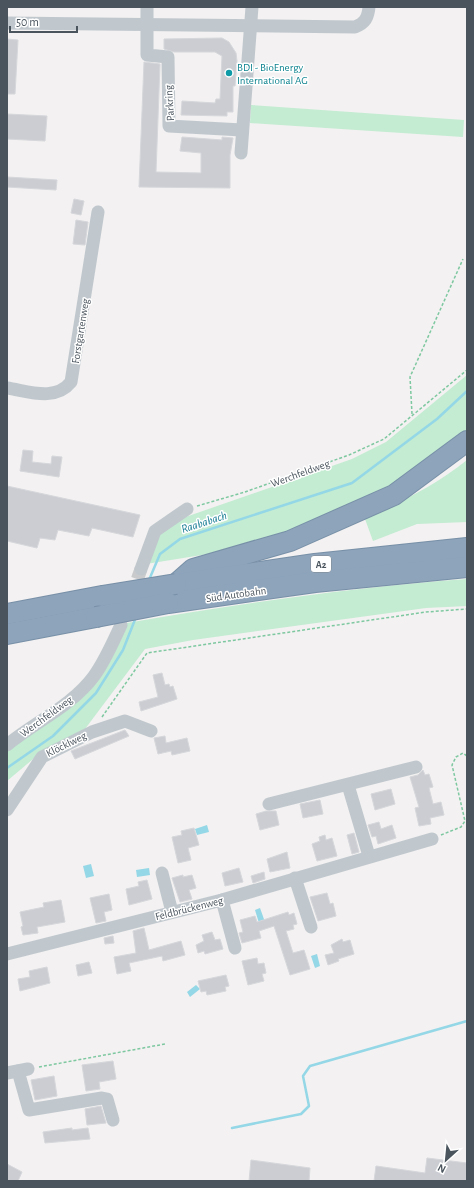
<svg xmlns="http://www.w3.org/2000/svg" width="474" height="1188" viewBox="0 0 474 1188" font-family="'Alegreya Sans',sans-serif">
	<rect width="100%" height="100%" fill="#f3f1f1"/>
	<g fill="#c3ecd2">
		<path d="M 251,105 L 464,120 L 463,137 L 250,123 Z"/>
		<path d="M 467,375 L 467,430 L 416,472 L 371,497 L 322,520 L 233,550 L 146,564 L 158,534 L 177,520 L 352,459 L 386,442 Z"/>
		<path d="M 467,460 L 467,522 L 417,524 L 373,541 L 365,519 C 401,502 436,485 467,460 Z"/>
		<path d="M 467,579 L 467,606 L 426,608 L 193,640 L 145,649 L 85,729 L 39,754 L 7,781 L 7,749 L 82,698 L 127,623 C 240,604 353,587 467,579 Z"/>
	</g>
	<g fill="#94d7e6">
		<path d="M 207,825 L 209,832 L 197,835 L 195,829 Z"/>
		<path d="M 91,864 L 94,876 L 86,878 L 83,866 Z"/>
		<path d="M 149,868 L 150,875 L 137,877 L 136,870 Z"/>
		<path d="M 260,908 L 265,922 L 259,923 L 255,910 Z"/>
		<path d="M 317,954 L 320,966 L 315,968 L 311,956 Z"/>
		<path d="M 196,985 L 200,989 L 190,997 L 187,992 Z"/>
	</g>
	<g fill="none" stroke-linecap="round" stroke-linejoin="round">
		<g stroke="#94d7e6" stroke-width="2.5">
			<path d="M 149,580 L 160,554 L 180,539 L 352,483 L 437,419 L 467,391"/>
			<path d="M 7,768 L 53,736 L 96,693 L 123,650 L 136,617"/>
			<path d="M 232,1128 L 301,1114 L 309,1106 L 303,1076 L 310,1066 L 467,1021"/>
		</g>
	</g>
	<g fill="#cbcdd3" stroke="#d5d7db">
		<path d="M 222,38 L 229,42 L 236,53 L 237,61 L 235,86 L 233,86 L 233,112 L 227,112 L 227,116 L 181,115 L 182,101 L 215,103 L 216,99 L 220,99 L 222,56 L 215,52 L 174,52 L 164,49 L 164,39 Z"/>
		<path d="M 7,39 L 18,40 L 15,94 L 7,94 Z"/>
		<path d="M 144,62 L 160,64 L 156,172 L 201,173 L 201,153 L 180,151 L 182,137 L 222,140 L 222,137 L 233,138 L 230,155 L 230,188 L 139,187 Z"/>
		<path d="M 7,114 L 47,116 L 45,141 L 7,139 Z"/>
		<path d="M 7,177 L 57,180 L 56,190 L 7,187 Z"/>
		<path d="M 74,199 L 84,201 L 81,215 L 71,213 Z"/>
		<path d="M 76,220 L 88,222 L 85,245 L 73,244 Z"/>
		<path d="M 23,450 L 33,451 L 32,462 L 51,464 L 52,456 L 62,457 L 59,477 L 20,471 Z"/>
		<path d="M 7,486 L 140,515 L 133,537 L 92,528 L 89,536 L 58,530 L 55,540 L 40,538 L 37,548 L 7,541 Z"/>
		<path d="M 162,673 L 165,685 L 169,684 L 170,687 L 173,686 L 177,699 L 141,711 L 139,702 L 158,697 L 153,675 Z"/>
		<path d="M 125,730 L 129,736 L 75,759 L 71,751 Z"/>
		<path d="M 165,736 L 166,743 L 187,738 L 190,751 L 172,755 L 171,751 L 158,754 L 154,738 Z"/>
		<path d="M 423,770 L 425,775 L 429,774 L 433,787 L 429,788 L 433,804 L 441,802 L 444,815 L 430,818 L 431,824 L 419,826 L 415,808 L 419,807 L 410,777 L 418,775 Z"/>
		<path d="M 391,789 L 395,804 L 375,810 L 371,794 Z"/>
		<path d="M 320,800 L 323,814 L 303,818 L 300,804 Z"/>
		<path d="M 266,811 L 276,811 L 279,825 L 260,830 L 256,814 Z"/>
		<path d="M 379,822 L 381,829 L 392,825 L 396,838 L 378,844 L 376,836 L 372,837 L 368,825 Z"/>
		<path d="M 194,828 L 199,845 L 188,848 L 191,860 L 178,863 L 172,837 L 182,835 L 181,831 Z"/>
		<path d="M 354,833 L 359,852 L 352,854 L 347,835 Z"/>
		<path d="M 325,835 L 326,840 L 332,838 L 337,856 L 317,861 L 312,844 L 320,841 L 319,837 Z"/>
		<path d="M 287,852 L 290,868 L 270,872 L 267,859 Z"/>
		<path d="M 239,868 L 243,882 L 225,886 L 222,873 Z"/>
		<path d="M 264,872 L 265,879 L 253,883 L 251,876 Z"/>
		<path d="M 183,875 L 183,877 L 192,875 L 196,888 L 189,890 L 192,899 L 180,902 L 172,878 Z"/>
		<path d="M 147,880 L 152,899 L 129,905 L 126,889 L 139,886 L 138,882 Z"/>
		<path d="M 327,893 L 330,904 L 333,903 L 336,916 L 318,921 L 310,897 Z"/>
		<path d="M 109,894 L 112,910 L 104,912 L 106,921 L 96,923 L 90,898 Z"/>
		<path d="M 61,900 L 65,922 L 37,927 L 38,933 L 23,935 L 21,927 L 23,926 L 20,912 L 44,907 L 43,903 Z"/>
		<path d="M 288,912 L 289,915 L 294,913 L 297,924 L 293,925 L 294,929 L 286,931 L 293,953 L 304,950 L 310,969 L 290,975 L 274,926 L 259,931 L 261,938 L 242,943 L 239,933 L 243,932 L 240,920 L 255,916 L 257,922 Z"/>
		<path d="M 144,928 L 149,950 L 181,941 L 185,955 L 163,961 L 162,956 L 129,963 L 131,971 L 117,974 L 114,957 L 136,953 L 133,931 Z"/>
		<path d="M 212,932 L 215,940 L 220,939 L 223,949 L 205,954 L 204,951 L 198,953 L 196,945 L 204,941 L 202,935 Z"/>
		<path d="M 113,936 L 114,943 L 105,944 L 104,938 Z"/>
		<path d="M 342,939 L 343,942 L 350,940 L 354,954 L 338,959 L 339,961 L 328,965 L 325,955 L 334,953 L 331,945 Z"/>
		<path d="M 257,958 L 258,964 L 264,963 L 266,973 L 262,974 L 264,981 L 248,985 L 242,961 Z"/>
		<path d="M 89,962 L 92,973 L 78,976 L 76,965 Z"/>
		<path d="M 47,967 L 50,983 L 20,991 L 18,979 L 30,977 L 29,971 Z"/>
		<path d="M 226,975 L 229,986 L 225,987 L 226,991 L 207,995 L 206,991 L 201,992 L 198,981 Z"/>
		<path d="M 113,1061 L 116,1079 L 99,1082 L 100,1089 L 86,1091 L 82,1065 Z"/>
		<path d="M 54,1076 L 57,1096 L 35,1100 L 31,1080 Z"/>
		<path d="M 101,1106 L 106,1123 L 87,1125 L 85,1109 Z"/>
		<path d="M 72,1128 L 72,1130 L 88,1128 L 90,1139 L 45,1143 L 43,1132 Z"/>
		<path d="M 427,1158 L 467,1163 L 467,1181 L 374,1181 L 376,1166 L 425,1173 Z"/>
		<path d="M 251,1160 L 310,1168 L 309,1181 L 249,1181 Z"/>
		<path d="M 7,1164 L 22,1172 L 18,1181 L 7,1181 Z"/>
	</g>
	<g fill="none" stroke-linecap="round" stroke-linejoin="round">
		<path stroke="#c9cacc" stroke-width="13" stroke-dasharray="13 6" stroke-linecap="butt" d="M 131,597 L 141,569"/>
		<g stroke="#7890a7" stroke-width="22">
			<g id="highway">
				<path d="M 176,584 L 193,569 L 290,541 L 394,495 L 467,441"/>
				<path d="M 177,584 L 315,564 L 467,548"/>
				<path d="M 168,603 L 315,582 L 467,567"/>
				<path d="M 7,614 L 102,596"/>
				<path d="M 7,634 L 96,617"/>
			</g>
		</g>
		<g stroke="#7ec8a1" stroke-width="1.5" stroke-dasharray="3 2" stroke-linecap="butt">
			<path d="M 467,131 L 467,124"/>
			<path d="M 412,414 L 410,377 L 463,259"/>
			<path d="M 197,506 L 245,492 L 349,455 L 384,439 L 467,370"/>
			<path d="M 102,717 L 147,653 L 426,612 L 467,609"/>
			<path d="M 441,835 L 461,827 L 465,821 L 452,765 L 456,757 L 463,753 L 467,756"/>
			<path d="M 39,1067 L 165,1044"/>
		</g>
		<g stroke="#c0c8ce" stroke-width="13">
			<path d="M 147,7 L 147,55 L 168,57 L 169,126 L 242,130"/>
			<path d="M 7,23 L 355,27 C 365,23 368,18 369,7"/>
			<path d="M 241,153 L 252,7"/>
			<path d="M 7,388 C 28,391 55,402 71,382 L 98,212"/>
			<path d="M 141,569 L 155,531 L 187,509"/>
			<path d="M 7,745 C 35,722 72,706 94,676 C 105,661 113,642 121,625"/>
			<path d="M 348,785 L 369,856"/>
			<path d="M 269,804 L 416,767"/>
			<path d="M 7,810 L 42,757 L 92,732 L 125,721 L 151,731"/>
			<path d="M 162,873 L 172,912"/>
			<path d="M 295,878 L 311,927"/>
			<path d="M 222,900 L 235,948"/>
			<path d="M 7,954 L 222,900 L 432,839"/>
			<path d="M 18,1071 L 29,1110 L 102,1098 L 107,1099 L 113,1120"/>
			<path d="M 7,1073 L 28,1069"/>
		</g>
		<use href="#highway" stroke="#8da4bb" stroke-width="20"/>
		<g stroke="#7890a7" stroke-width="22" stroke-linecap="butt">
			<g id="highway-bridge">
				<path d="M 102,596 L 176,584"/>
				<path d="M 96,617 L 168,603"/>
			</g>
		</g>
		<use href="#highway-bridge" stroke="#8da4bb" stroke-width="20"/>
	</g>
	<circle fill="#0f9aa8" stroke="#fff" stroke-width="1.5" cx="229" cy="73" r="4"/>
	<g text-anchor="middle" stroke-width="3" stroke-linejoin="round" paint-order="stroke">
		<rect fill="#fff" stroke="#80878e" stroke-width="1" x="311" y="556" width="20" height="16" rx="3"/>
		<g font-size="10" font-weight="bold" fill="#4a545d">
			<text x="321" y="568">A2</text>
		</g>
		<g font-size="11" fill="#0d838f" stroke="#fff" text-anchor="start">
			<text x="237" y="71">BDI - BioEnergy<tspan x="237" dy="13">International AG</tspan></text>
		</g>
		<g font-size="11" fill="#4a545d" stroke="#fff">
			<text transform="translate(169 103) rotate(-93)" y="4">Parkring</text>
			<text transform="translate(80 331) rotate(-81)" y="4">Forstgartenweg</text>
			<text transform="translate(300 473) rotate(-20)" y="4">Werchfeldweg</text>
			<text transform="translate(236 594) rotate(-8)" y="4">Süd Autobahn</text>
			<text transform="translate(46 716) rotate(-36)" y="4">Werchfeldweg</text>
			<text transform="translate(66 744) rotate(-26)" y="4">Klöcklweg</text>
			<text transform="translate(189 908) rotate(-14)" y="4">Feldbrückenweg</text>
		</g>
		<g font-size="12" font-style="italic" fill="#177d94" stroke="#fff">
			<text transform="translate(204 522) rotate(-18)" y="4">Raababach</text>
		</g>
	</g>
	<rect width="474" height="1188" fill="none" stroke="#4a545d" stroke-width="16"/>
	<g transform="translate(446 1160) rotate(207)" stroke="#ffffff" stroke-width="3" paint-order="stroke">
	<path d="M0-3L7 15L0 10L-7 15Z" fill="#4a545d"/>
	<text y="-6" font-size="11" font-weight="bold" text-anchor="middle" fill="#4a545d">N</text>
	</g>
	<path d="M10 26v6h67v-6" fill="none" stroke="#4a545d" stroke-width="2"/>
	<text x="16" y="26" font-size="12" fill="#4a545d" stroke="#ffffff" stroke-width="3" paint-order="stroke">50 m</text>
</svg>
